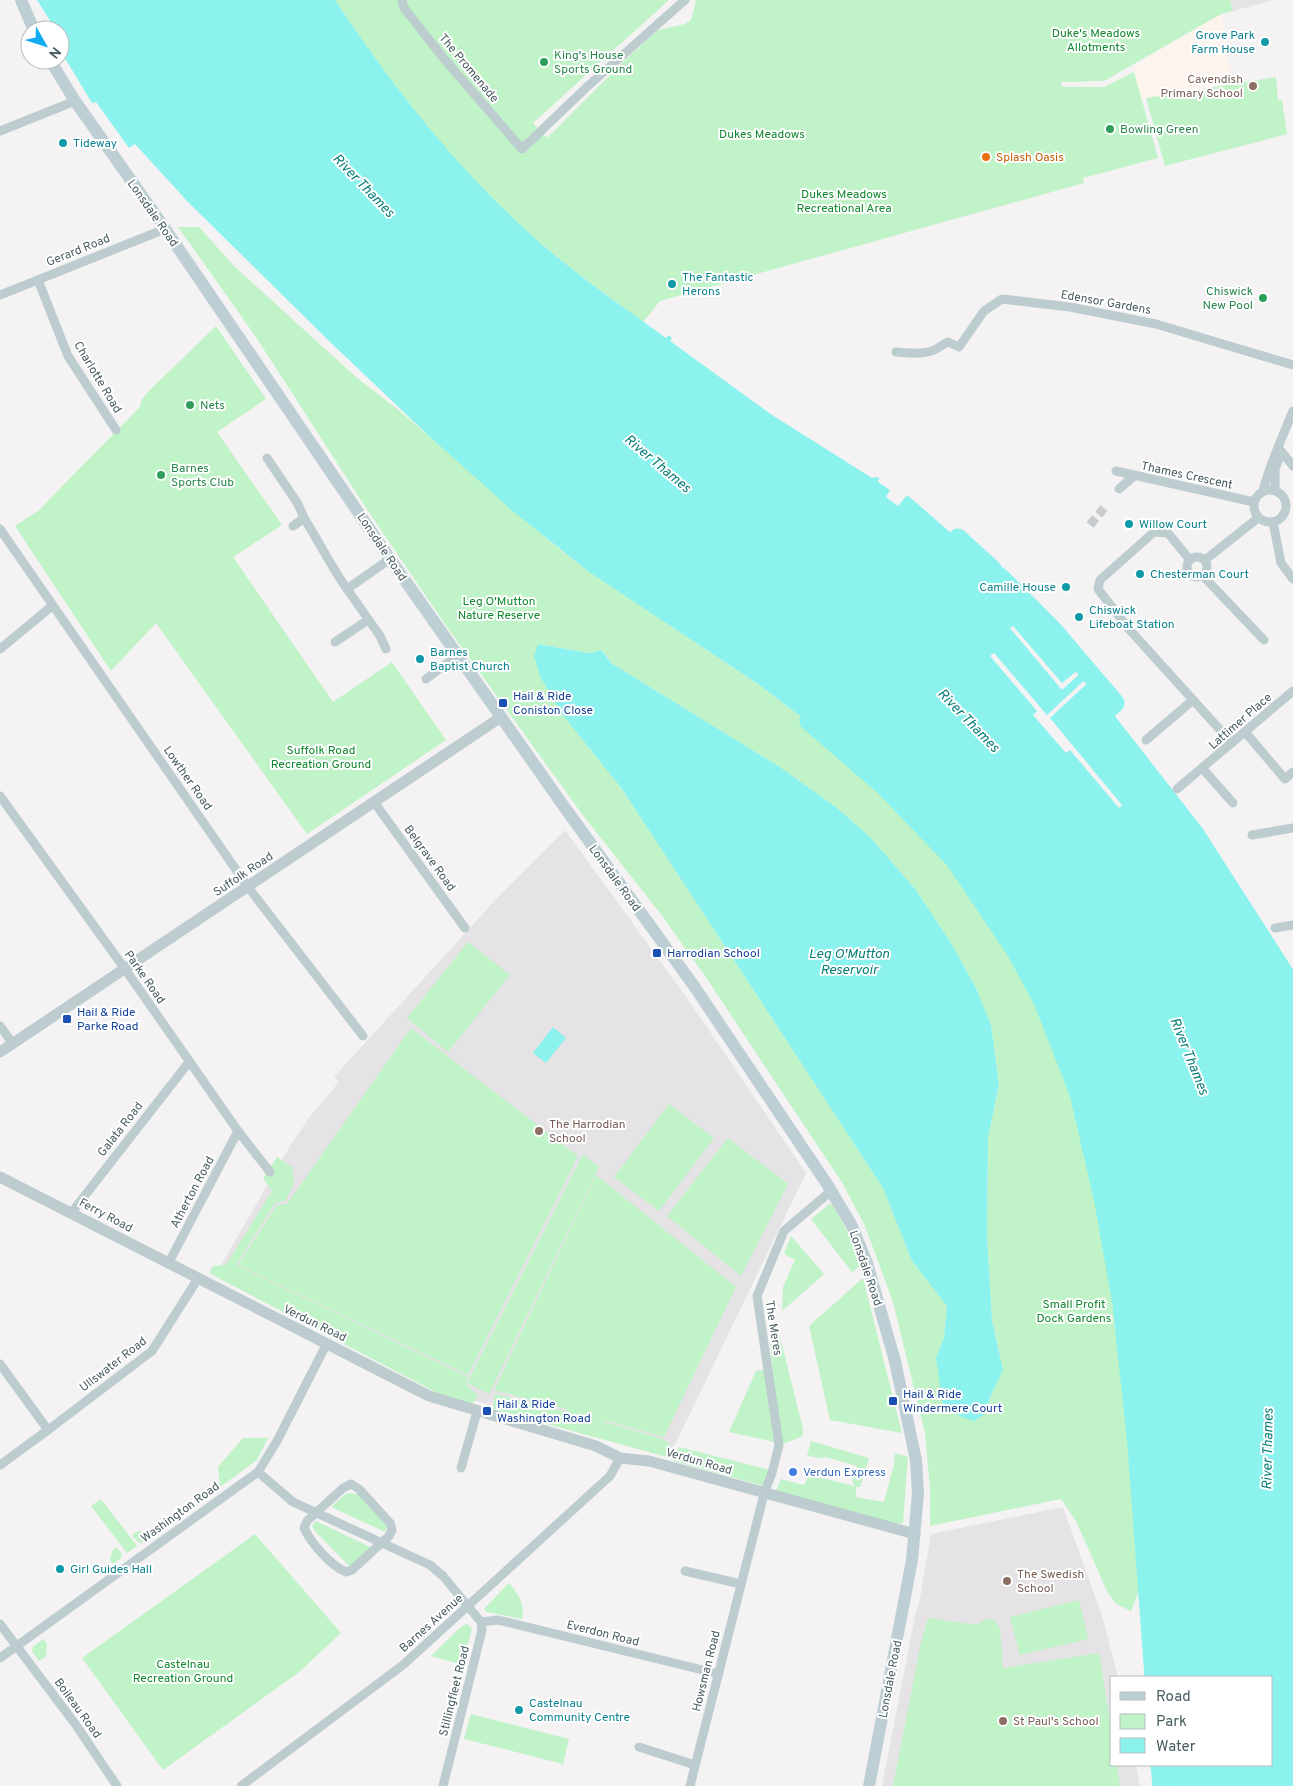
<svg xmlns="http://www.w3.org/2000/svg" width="1293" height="1786" viewBox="0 0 1293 1786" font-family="Overpass,sans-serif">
	<rect width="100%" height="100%" fill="#f4f2f3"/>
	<path fill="#fdf5ed" d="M 1221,14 L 1233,83 L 1141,99 L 1133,67 Z"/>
	<g fill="#e5e3e5">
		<path d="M 1230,0 L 1273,0 L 1233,11 Z"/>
		<path d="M 565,830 L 687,998 L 806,1173 L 670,1455 L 436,1390 L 216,1274 L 290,1146 L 311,1115 L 339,1082 L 334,1077 L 499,896 Z"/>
		<path d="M 1063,1507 L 1102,1616 L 1118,1677 L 1112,1677 L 1112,1765 L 1136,1765 L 1140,1786 L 882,1786 L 916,1611 L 919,1604 L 931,1534 Z"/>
	</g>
	<g fill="#c0f3c7" fill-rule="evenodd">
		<path d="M 335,0 L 669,0 L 533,123 L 547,138 L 626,59 L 658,30 L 685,24 L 691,20 L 696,0 L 1230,0 L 1233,11 L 1221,14 L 1104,81 L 1061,82 L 1062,87 L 1104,87 L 1134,72 L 1158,158 L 1083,178 L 1084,183 L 660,301 L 643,322 C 604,293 565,265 529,233 C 453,166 391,84 335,0 Z"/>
		<path d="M 1276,77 L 1278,100 L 1282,100 L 1287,134 L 1165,166 L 1146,98 Z"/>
		<path d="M 178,227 L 199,227 L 234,266 L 357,378 L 401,412 L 552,543 L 589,572 L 758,684 L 846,751 L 884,786 L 955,860 L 985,905 L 1016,951 L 1043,1001 L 1079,1093 L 1104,1202 L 1122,1304 L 1137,1446 L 1144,1538 L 1143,1581 L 1131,1611 L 1116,1604 L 1107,1591 L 1076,1521 L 1061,1499 L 930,1526 L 930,1488 L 925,1433 L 893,1302 L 865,1226 L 843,1184 L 705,976 L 660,913 L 582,814 L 447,627 L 366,508 L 256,337 ZM 539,644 L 589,653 L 603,650 L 611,663 L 780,767 L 837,808 L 871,838 L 916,890 L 951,943 L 976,988 L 991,1025 L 999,1084 L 988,1138 L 987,1235 L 992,1320 L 1003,1370 L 991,1395 L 985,1414 L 936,1358 L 944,1338 L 947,1306 L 912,1261 L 883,1188 L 622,789 L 562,714 Z"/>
		<path d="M 216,326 L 266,399 L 217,432 L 282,525 L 233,557 L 333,702 L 392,662 L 446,740 L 307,834 L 156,623 L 111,671 L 15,526 L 38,511 L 140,407 L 142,399 L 150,390 Z"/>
		<path d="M 468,942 L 510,975 L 448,1052 L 407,1018 Z"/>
		<path d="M 411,1028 L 578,1156 L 468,1375 L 238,1265 L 277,1205 L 287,1204 Z"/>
		<path d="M 669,1104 L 714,1138 L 659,1211 L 614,1177 Z"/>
		<path d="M 728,1138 L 788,1184 L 741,1276 L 667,1216 Z"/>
		<path d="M 583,1154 L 599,1167 L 489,1394 L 467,1383 Z"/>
		<path d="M 277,1157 L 292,1167 L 294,1183 L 286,1200 L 275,1203 L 236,1265 L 468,1377 L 466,1384 L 478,1396 L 473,1403 L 447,1398 L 209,1273 L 213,1266 L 226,1265 L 272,1191 L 263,1178 Z"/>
		<path d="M 596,1175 L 736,1287 L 664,1437 L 608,1421 L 601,1421 L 663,1439 L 671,1445 L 667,1457 L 493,1409 L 495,1394 L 571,1413 L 565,1409 L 494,1390 Z"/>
		<path d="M 829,1204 L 833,1205 L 853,1242 L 862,1265 L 852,1272 L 811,1219 Z"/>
		<path d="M 791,1236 L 824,1274 L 782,1311 L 783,1287 L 795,1260 L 784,1254 Z"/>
		<path d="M 863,1278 L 902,1433 L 830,1420 L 809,1326 Z"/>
		<path d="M 769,1324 L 777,1325 L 803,1429 L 803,1436 L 783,1444 L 729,1432 L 756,1371 L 772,1368 Z"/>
		<path d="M 243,1438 L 268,1438 L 257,1460 L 220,1487 L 218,1467 Z"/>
		<path d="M 811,1441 L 869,1458 L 860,1487 L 856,1487 L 856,1497 L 884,1502 L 894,1464 L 895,1453 L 908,1457 L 903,1523 L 894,1524 L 776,1491 L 781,1479 L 804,1485 L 809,1475 L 855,1486 L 852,1481 L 857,1466 L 826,1457 L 821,1458 L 807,1456 Z"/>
		<path d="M 679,1447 L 770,1470 L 764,1486 L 673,1461 Z"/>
		<path d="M 347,1493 L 358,1494 L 387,1525 L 385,1532 L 331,1507 Z"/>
		<path d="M 101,1499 L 137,1546 L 127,1553 L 91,1506 Z"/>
		<path d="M 316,1521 L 372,1548 L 354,1565 L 349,1566 L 315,1531 L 312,1526 Z"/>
		<path d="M 138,1531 L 147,1533 L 149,1538 L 142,1543 L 138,1542 L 132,1535 Z"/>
		<path d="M 255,1534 L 341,1633 L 298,1673 L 163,1770 L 82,1658 Z"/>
		<path d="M 117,1547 L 122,1554 L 121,1558 L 113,1564 L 110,1560 L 112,1551 Z"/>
		<path d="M 509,1583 C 519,1595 525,1604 522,1619 L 487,1612 L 484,1609 Z"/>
		<path d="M 1079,1600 L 1088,1639 L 1020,1655 L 1010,1617 Z"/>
		<path d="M 928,1618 L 978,1625 L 985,1619 L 994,1620 L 1000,1628 L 1003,1668 L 1099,1653 L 1112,1734 L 1112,1765 L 1117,1765 L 1120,1786 L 893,1786 L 921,1642 Z"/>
		<path d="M 467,1624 L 472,1628 L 463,1665 L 431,1656 L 462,1626 Z"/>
		<path d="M 43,1639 L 47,1644 L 46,1656 L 39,1661 L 32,1651 L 33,1647 Z"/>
		<path d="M 471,1714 L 569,1739 L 563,1764 L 464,1739 Z"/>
	</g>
	<g fill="#8bf2ed">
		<path d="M 37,0 L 335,0 C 391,84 453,164 528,232 C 571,271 619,304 666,338 L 669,335 L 672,338 L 670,341 L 772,415 L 872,478 L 876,477 L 879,478 L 878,482 L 890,490 L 886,497 L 898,506 L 907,495 L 919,505 L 993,570 L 984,578 L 991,585 L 1000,577 L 1053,630 L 1115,703 L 1102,715 L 1195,834 L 1293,987 L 1293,1786 L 1162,1786 L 1160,1765 L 1272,1765 L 1272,1677 L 1154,1677 L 1137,1446 L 1122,1304 L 1104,1202 L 1079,1093 L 1043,1001 L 1016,951 L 985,905 L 955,860 L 884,786 L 846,751 L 758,684 L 589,572 L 514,512 L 430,437 L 327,339 L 187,201 L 135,144 L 129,148 L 96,102 L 92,103 L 60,50 L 60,30 L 56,30 Z"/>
		<path d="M 538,644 L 589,653 L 602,650 L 611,663 L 780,767 L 837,808 L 871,838 L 916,890 L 951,943 L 976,988 L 991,1025 L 999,1084 L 988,1138 L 987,1235 L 992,1320 L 1003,1370 L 991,1395 L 985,1414 L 974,1421 L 961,1417 L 943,1405 L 936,1358 L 944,1338 L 947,1306 L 912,1261 L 883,1188 L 622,789 L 562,714 L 541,678 L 534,656 Z"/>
		<path d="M 553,1027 L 566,1038 L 546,1063 L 533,1053 Z"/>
	</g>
	<g fill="#f4f2f3">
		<path d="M 1013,626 L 1062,683 L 1083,666 L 1085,669 L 1062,690 L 1010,628 Z"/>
		<path d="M 994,653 L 1047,715 L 1090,675 L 1093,678 L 1050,718 L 1122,805 L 1119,808 L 1070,750 L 1066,753 L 1033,715 L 1037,711 L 990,656 Z"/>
	</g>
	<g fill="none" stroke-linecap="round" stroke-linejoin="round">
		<g stroke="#8bf2ed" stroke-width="19">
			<path d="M 947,551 L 958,538 L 993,570 L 984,578 L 991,585 L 1000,577 L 1053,630 L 1115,703 L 1102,715 L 1195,834 L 1293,987"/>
			<path d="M 817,697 L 809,721 L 884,786 L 955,860 L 1016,951 L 1043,1001 L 1079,1093 L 1104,1202 L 1122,1304 L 1137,1446 L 1154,1677"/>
			<path d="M 1160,1765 L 1162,1786"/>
		</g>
		<path stroke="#c9ccce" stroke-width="9" stroke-dasharray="9 4.5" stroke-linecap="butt" d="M 1090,525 L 1104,508"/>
		<g stroke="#bccccf" stroke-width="9">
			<path d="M 402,0 L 404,8 L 445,60 L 522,149 L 589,85 L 685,0"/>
			<path d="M 0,131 L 75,101"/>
			<path d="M 38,280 L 68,356 L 116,430"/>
			<path d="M 0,295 L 165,229"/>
			<path d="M 896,352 C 908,353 923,355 934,350 C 940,348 942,344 948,342 L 959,347 L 984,311 L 1002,299 L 1070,307 L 1156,324 L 1293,365"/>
			<path d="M 1281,451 L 1293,466"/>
			<path d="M 267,458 L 298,504 L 304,518"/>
			<path d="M 1116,471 L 1254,502"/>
			<path d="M 1119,489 L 1134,476"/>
			<circle cx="1270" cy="506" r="16"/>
			<path d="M 1275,490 L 1275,469 L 1279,459"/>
			<path d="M 1263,491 C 1270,463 1282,438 1293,411"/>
			<path d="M 1273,522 L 1281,563 L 1293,579"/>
			<path d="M 293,526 L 304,518 C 319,542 331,566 347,589 L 390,559"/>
			<path d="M 0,529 L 248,887 L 363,1036"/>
			<circle cx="1197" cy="567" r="10"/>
			<path d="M 1190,560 L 1168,533 L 1154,532 L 1100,580 L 1098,589 L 1128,628 L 1232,743"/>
			<path d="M 1205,560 L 1258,518"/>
			<path d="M 1203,576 L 1264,640"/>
			<path d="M 347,589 L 380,636 L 386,649"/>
			<path d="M 335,642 L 368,620"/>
			<path d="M 0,649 L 52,606"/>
			<path d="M 426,679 L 458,655"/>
			<path d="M 1245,732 L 1285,779 L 1293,772"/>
			<path d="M 1146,740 L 1193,700"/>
			<path d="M 1203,769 L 1233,803"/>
			<path d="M 1177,789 L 1293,691"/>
			<path d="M 0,796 L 125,969 L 238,1131 L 270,1172"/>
			<path d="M 374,802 L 465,928"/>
			<path d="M 1252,835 L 1293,828"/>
			<path d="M 1275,928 L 1293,925"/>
			<path d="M 0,1026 L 13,1044"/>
			<path d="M 72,1212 L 189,1062"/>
			<path d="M 168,1264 L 238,1131"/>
			<path d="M 0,1364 L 48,1430 L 152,1351 L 197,1280"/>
			<path d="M 0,1465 L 48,1430"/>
			<path d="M 461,1468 L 477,1412"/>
			<path d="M 258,1472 L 293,1502 L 430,1565 L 443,1576 L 481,1622 L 482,1630 L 443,1786"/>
			<path d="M 351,1484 L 359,1489 L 390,1523 L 392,1530 L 389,1536 L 352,1570 L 346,1572 C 331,1566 311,1543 304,1528 L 307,1521 L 343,1488 Z"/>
			<path d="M 685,1571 L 741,1584"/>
			<path d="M 481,1622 L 498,1620 L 719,1674"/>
			<path d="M 0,1624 L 76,1725 L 117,1786"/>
			<path d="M 0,1658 L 258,1472 L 277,1441 L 326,1345"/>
			<path d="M 639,1747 L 695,1765"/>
			<path d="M 241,1786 L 403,1665 L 610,1476 L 620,1458"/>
			<path d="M 690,1786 L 764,1494 L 772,1473 L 779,1445 L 757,1296 L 784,1231 L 831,1191"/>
		</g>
		<g stroke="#bccccf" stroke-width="11">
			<path d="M 0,1052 L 501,717"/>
			<path d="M 0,1177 L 429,1396 L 596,1446 L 620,1458 L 649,1461 L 915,1534"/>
		</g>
		<g stroke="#bdced4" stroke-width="12">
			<path d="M 21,0 L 34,30"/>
			<path d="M 50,60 L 75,101 L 159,220 L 390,559 L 565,808 L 694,986 L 827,1184 L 852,1226 L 867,1263 L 895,1361 L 916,1460 L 918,1493 L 912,1560 L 869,1786"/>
		</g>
	</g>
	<g fill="#0f9aa8" stroke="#fff" stroke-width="2">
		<circle cx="1265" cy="42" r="5"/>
		<circle cx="63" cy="143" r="5"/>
		<circle cx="672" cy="284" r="5"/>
		<circle cx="1129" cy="524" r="5"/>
		<circle cx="1140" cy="574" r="5"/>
		<circle cx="1066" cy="587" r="5"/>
		<circle cx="1079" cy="617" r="5"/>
		<circle cx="420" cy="659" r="5"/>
		<circle cx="60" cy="1569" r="5"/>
		<circle cx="519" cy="1710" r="5"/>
	</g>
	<g fill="#2e9e5b" stroke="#fff" stroke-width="2">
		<circle cx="544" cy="62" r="5"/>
		<circle cx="1110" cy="129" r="5"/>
		<circle cx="1263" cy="298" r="5"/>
		<circle cx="190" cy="405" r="5"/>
		<circle cx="161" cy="475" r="5"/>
	</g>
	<g fill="#8d6e63" stroke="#fff" stroke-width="2">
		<circle cx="1253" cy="86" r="5"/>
		<circle cx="539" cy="1131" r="5"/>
		<circle cx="1007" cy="1581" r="5"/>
		<circle cx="1003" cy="1721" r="5"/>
	</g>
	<circle fill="#e8710a" stroke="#fff" stroke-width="2" cx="986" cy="157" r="5"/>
	<g fill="#1a4fb4" stroke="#fff" stroke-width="2">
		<rect x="498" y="698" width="10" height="10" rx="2.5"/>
		<rect x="652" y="948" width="10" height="10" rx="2.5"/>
		<rect x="62" y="1014" width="10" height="10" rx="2.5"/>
		<rect x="888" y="1396" width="10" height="10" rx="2.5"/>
		<rect x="482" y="1406" width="10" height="10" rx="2.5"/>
	</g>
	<circle fill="#3f7fe0" stroke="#fff" stroke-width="2" cx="793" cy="1472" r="5"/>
	<g text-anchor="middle" stroke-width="4" stroke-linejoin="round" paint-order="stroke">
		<g font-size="12" fill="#12892f" stroke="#fff">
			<text x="1096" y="37">Duke's Meadows<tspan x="1096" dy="14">Allotments</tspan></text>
			<text x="762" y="138">Dukes Meadows</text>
			<text x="844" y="198">Dukes Meadows<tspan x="844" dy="14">Recreational Area</tspan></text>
			<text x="499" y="605">Leg O'Mutton<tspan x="499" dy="14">Nature Reserve</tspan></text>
			<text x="321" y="754">Suffolk Road<tspan x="321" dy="14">Recreation Ground</tspan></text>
			<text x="1074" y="1308">Small Profit<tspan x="1074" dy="14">Dock Gardens</tspan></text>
			<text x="183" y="1668">Castelnau<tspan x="183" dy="14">Recreation Ground</tspan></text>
		</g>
		<g font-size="12" fill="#0d838f" stroke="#fff" text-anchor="start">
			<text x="1255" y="39" text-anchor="end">Grove Park<tspan x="1255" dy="14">Farm House</tspan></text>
			<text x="73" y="147">Tideway</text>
			<text x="682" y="281">The Fantastic<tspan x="682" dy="14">Herons</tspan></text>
			<text x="1139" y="528">Willow Court</text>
			<text x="1150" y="578">Chesterman Court</text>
			<text x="1056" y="591" text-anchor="end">Camille House</text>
			<text x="1089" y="614">Chiswick<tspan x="1089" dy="14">Lifeboat Station</tspan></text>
			<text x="430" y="656">Barnes<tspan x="430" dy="14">Baptist Church</tspan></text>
			<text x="70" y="1573">Girl Guides Hall</text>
			<text x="529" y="1707">Castelnau<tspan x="529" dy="14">Community Centre</tspan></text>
		</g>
		<g font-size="12" fill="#27864d" stroke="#fff" text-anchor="start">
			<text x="554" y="59">King's House<tspan x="554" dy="14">Sports Ground</tspan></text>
			<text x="1120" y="133">Bowling Green</text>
			<text x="1253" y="295" text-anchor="end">Chiswick<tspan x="1253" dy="14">New Pool</tspan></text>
			<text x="200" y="409">Nets</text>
			<text x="171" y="472">Barnes<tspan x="171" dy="14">Sports Club</tspan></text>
		</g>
		<g font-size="12" fill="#485c61" stroke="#fff">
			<text transform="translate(469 68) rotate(50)" y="4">The Promenade</text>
			<text transform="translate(153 213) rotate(55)" y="4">Lonsdale Road</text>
			<text transform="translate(78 250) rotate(-22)" y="4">Gerard Road</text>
			<text transform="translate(1106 302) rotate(10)" y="4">Edensor Gardens</text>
			<text transform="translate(98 377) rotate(59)" y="4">Charlotte Road</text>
			<text transform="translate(1187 475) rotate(12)" y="4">Thames Crescent</text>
			<text transform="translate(382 547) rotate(56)" y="4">Lonsdale Road</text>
			<text transform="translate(1240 721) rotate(-41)" y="4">Lattimer Place</text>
			<text transform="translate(188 778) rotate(55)" y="4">Lowther Road</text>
			<text transform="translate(430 858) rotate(54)" y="4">Belgrave Road</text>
			<text transform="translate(243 874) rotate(-34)" y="4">Suffolk Road</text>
			<text transform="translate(615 878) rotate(54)" y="4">Lonsdale Road</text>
			<text transform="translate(145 977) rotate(55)" y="4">Parke Road</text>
			<text transform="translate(120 1129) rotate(-52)" y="4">Galata Road</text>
			<text transform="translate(192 1192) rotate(-62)" y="4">Atherton Road</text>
			<text transform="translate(106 1215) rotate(28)" y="4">Ferry Road</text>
			<text transform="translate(866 1268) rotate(71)" y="4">Lonsdale Road</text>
			<text transform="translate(315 1323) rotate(26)" y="4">Verdun Road</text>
			<text transform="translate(774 1328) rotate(81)" y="4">The Meres</text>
			<text transform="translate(113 1364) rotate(-38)" y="4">Ullswater Road</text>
			<text transform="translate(699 1461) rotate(16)" y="4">Verdun Road</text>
			<text transform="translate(180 1512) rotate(-36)" y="4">Washington Road</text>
			<text transform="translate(431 1623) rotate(-42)" y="4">Barnes Avenue</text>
			<text transform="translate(603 1633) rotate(14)" y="4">Everdon Road</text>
			<text transform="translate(706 1671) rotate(-76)" y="4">Howsman Road</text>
			<text transform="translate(890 1679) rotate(-79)" y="4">Lonsdale Road</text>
			<text transform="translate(454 1691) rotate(-76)" y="4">Stillingfleet Road</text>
			<text transform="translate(78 1708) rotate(54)" y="4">Boileau Road</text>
		</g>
		<g font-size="12" fill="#785e54" stroke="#fff" text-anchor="start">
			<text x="1243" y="83" text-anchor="end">Cavendish<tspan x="1243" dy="14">Primary School</tspan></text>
			<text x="549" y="1128">The Harrodian<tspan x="549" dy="14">School</tspan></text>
			<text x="1017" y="1578">The Swedish<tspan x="1017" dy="14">School</tspan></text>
			<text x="1013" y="1725">St Paul's School</text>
		</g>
		<g font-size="12" fill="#c56008" stroke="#fff" text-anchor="start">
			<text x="996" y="161">Splash Oasis</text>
		</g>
		<g font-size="12" fill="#164399" stroke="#fff" text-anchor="start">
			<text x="513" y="700">Hail &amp; Ride<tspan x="513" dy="14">Coniston Close</tspan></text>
			<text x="667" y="957">Harrodian School</text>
			<text x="77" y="1016">Hail &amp; Ride<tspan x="77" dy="14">Parke Road</tspan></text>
			<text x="903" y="1398">Hail &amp; Ride<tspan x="903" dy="14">Windermere Court</tspan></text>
			<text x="497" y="1408">Hail &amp; Ride<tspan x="497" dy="14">Washington Road</tspan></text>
		</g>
		<g font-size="12" fill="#366cbe" stroke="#fff" text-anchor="start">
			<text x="803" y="1476">Verdun Express</text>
		</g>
		<g font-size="14" font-style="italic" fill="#097e78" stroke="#fff">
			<text transform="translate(364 185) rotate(46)" y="5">River Thames</text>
			<text transform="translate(658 463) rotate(40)" y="5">River Thames</text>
			<text transform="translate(969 720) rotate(46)" y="5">River Thames</text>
			<text x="849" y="958">Leg O'Mutton<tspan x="849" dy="16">Reservoir</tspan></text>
			<text transform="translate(1190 1056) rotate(68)" y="5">River Thames</text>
			<text transform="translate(1267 1449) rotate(-89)" y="5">River Thames</text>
		</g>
	</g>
	<rect x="1110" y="1676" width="162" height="90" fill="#ffffff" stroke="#b6bec0"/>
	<rect x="1120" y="1692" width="25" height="8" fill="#bdced4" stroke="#b6bec0"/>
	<text x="1156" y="1701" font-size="15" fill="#485c61">Road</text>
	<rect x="1120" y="1714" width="25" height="15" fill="#c0f3c7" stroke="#b6bec0"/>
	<text x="1156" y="1726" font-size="15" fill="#485c61">Park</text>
	<rect x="1120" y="1738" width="25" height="15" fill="#8bf2ed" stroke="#b6bec0"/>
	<text x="1156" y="1751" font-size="15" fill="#485c61">Water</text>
	<g transform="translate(45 45) rotate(129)"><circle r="24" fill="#ffffff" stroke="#b6bec0"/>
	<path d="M0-4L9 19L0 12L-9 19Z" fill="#10abf0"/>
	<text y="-8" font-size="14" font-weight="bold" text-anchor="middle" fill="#485c61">N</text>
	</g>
</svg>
